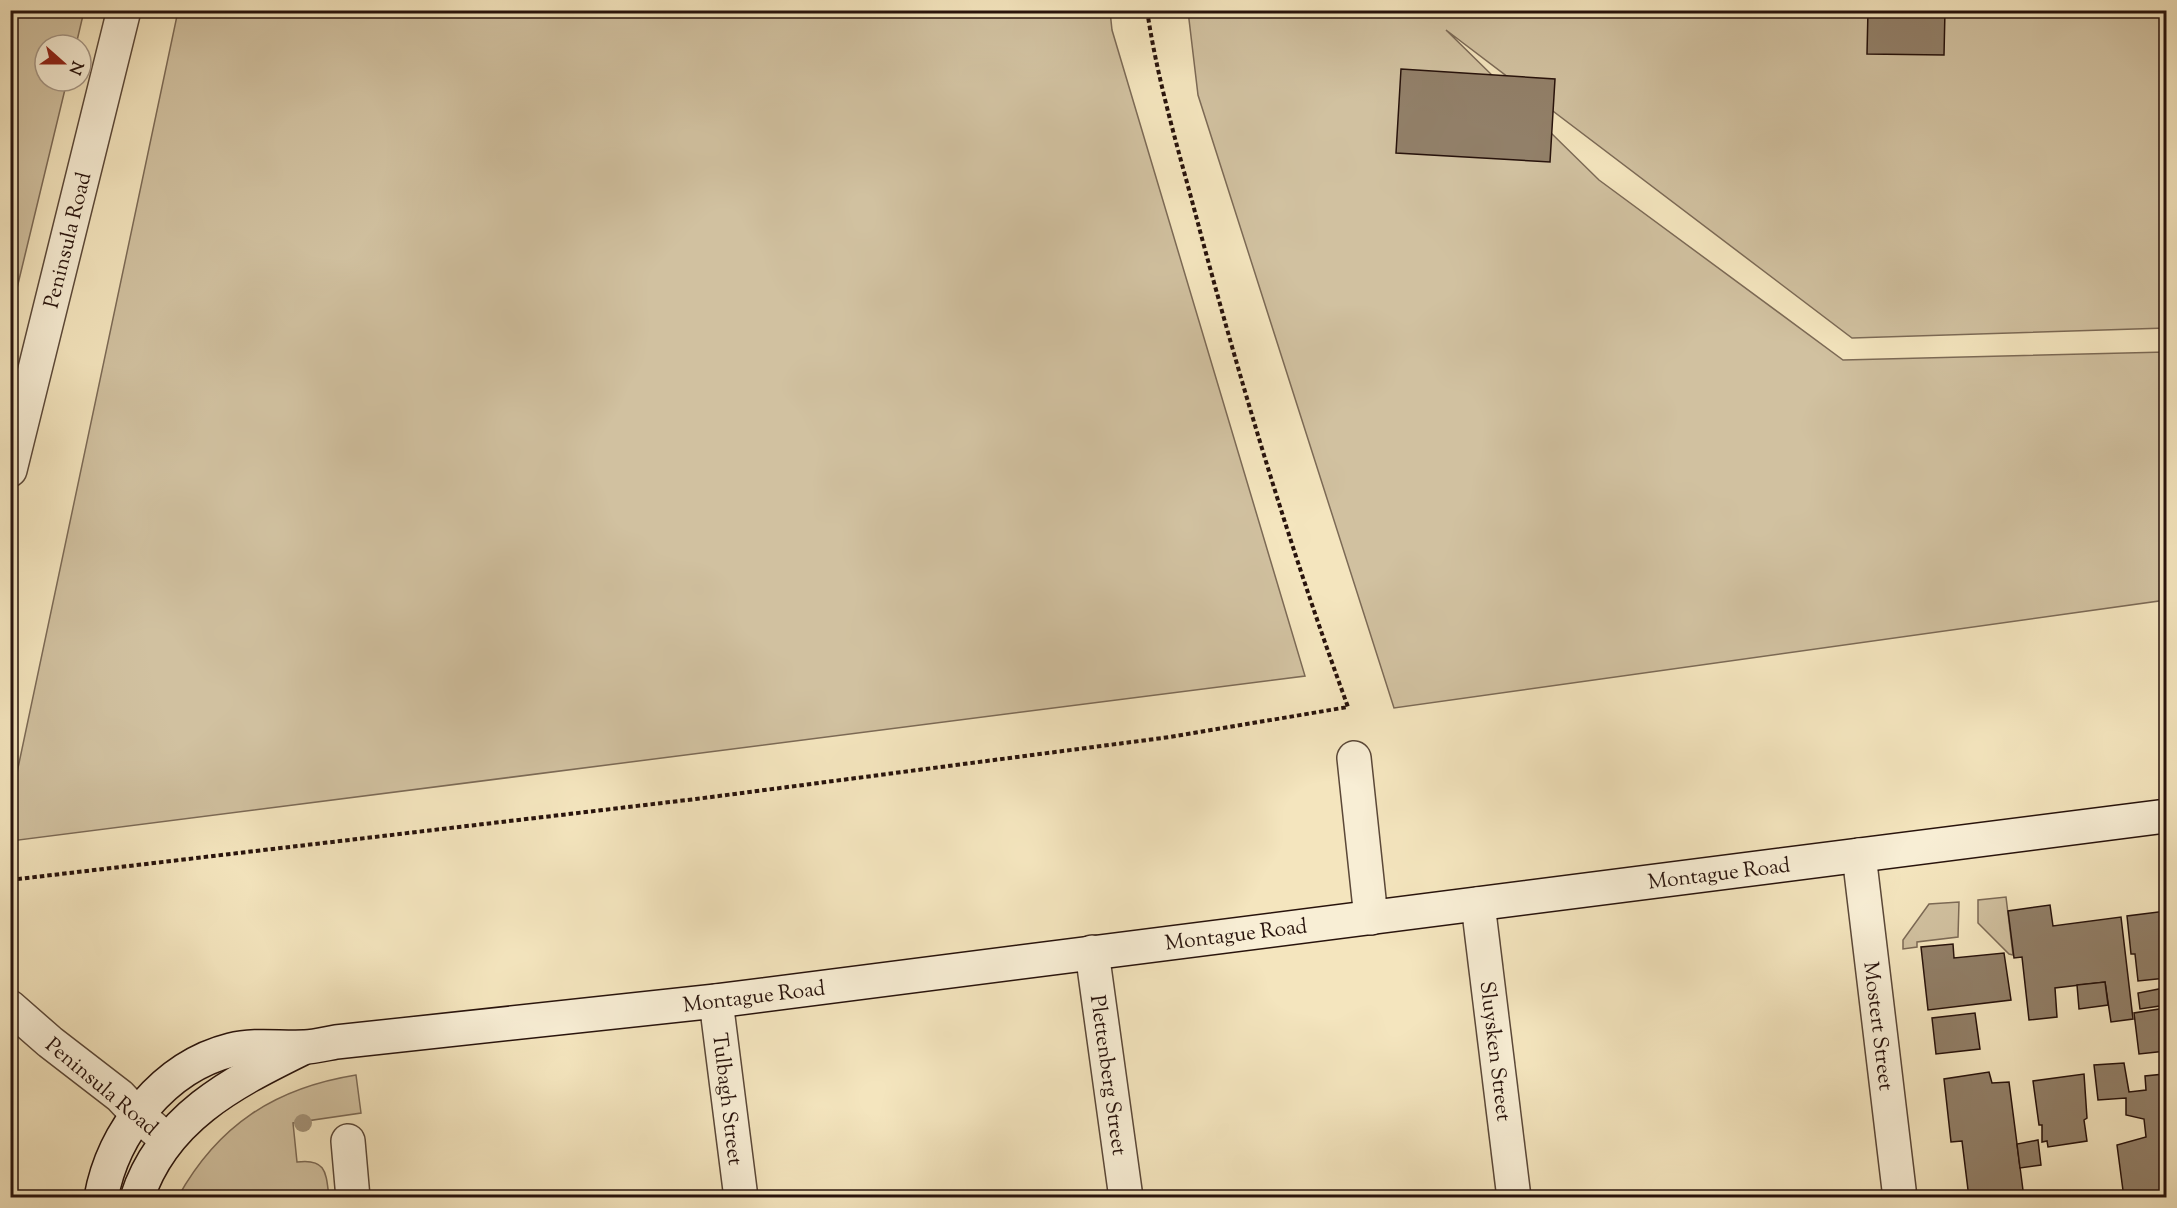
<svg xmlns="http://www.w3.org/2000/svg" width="2177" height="1208" viewBox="0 0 2177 1208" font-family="'Sorts Mill Goudy',serif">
	<rect width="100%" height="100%" fill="#f4e5be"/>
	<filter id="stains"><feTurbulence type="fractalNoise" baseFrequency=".00333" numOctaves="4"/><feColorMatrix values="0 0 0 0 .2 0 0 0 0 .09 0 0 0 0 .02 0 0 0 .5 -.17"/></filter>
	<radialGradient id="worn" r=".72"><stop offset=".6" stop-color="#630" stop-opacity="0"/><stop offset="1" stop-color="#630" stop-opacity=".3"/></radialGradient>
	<g fill="#d1c1a0" stroke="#7c6a56" stroke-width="1.5">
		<path d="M 11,10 L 84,11 L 76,45 L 45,45 L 45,81 L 67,81 L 11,313 Z"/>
		<path d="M 178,11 L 1110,11 L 1112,30 L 1305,676 L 11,841 L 11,801 Z"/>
		<path d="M 1188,11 L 2166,11 L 2166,328 L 1852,338 L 1446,30 L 1599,180 L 1843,360 L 2166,352 L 2166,600 L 1394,708 L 1198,95 Z"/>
		<path d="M 2006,897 L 2013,955 L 2009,954 L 1978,923 L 1978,900 Z"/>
		<path d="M 1959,902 L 1958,937 L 1917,942 L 1917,947 L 1903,949 L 1903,940 L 1929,904 Z"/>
		<path d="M 356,1075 L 361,1113 L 293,1123 L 297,1162 C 327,1158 326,1174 329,1197 L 178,1197 C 218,1125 275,1088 356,1075 Z"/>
	</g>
	<g fill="#928069" stroke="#28130c" stroke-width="1.5">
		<path d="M 1868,10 L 1945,10 L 1944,55 L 1867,54 Z"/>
		<path d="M 1401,69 L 1555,79 L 1550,162 L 1396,153 Z"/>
		<path d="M 2050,905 L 2053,926 L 2121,917 L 2133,1019 L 2111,1022 L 2105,982 L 2055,988 L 2057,1017 L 2029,1020 L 2022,957 L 2014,958 L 2008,911 Z"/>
		<path d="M 2166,911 L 2166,978 L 2138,981 L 2135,954 L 2131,954 L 2127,916 Z"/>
		<path d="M 1953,944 L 1954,958 L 2004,953 L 2011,1000 L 1928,1010 L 1921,947 Z"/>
		<path d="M 2105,982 L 2108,1005 L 2079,1009 L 2077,985 Z"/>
		<path d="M 2164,988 L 2166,1005 L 2140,1009 L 2138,993 Z"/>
		<path d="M 2166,1008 L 2166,1051 L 2139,1054 L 2134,1013 Z"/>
		<path d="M 1975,1013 L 1980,1049 L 1936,1054 L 1932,1018 Z"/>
		<path d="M 2161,1051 L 2166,1051 L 2166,1195 L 2124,1198 L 2117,1145 L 2146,1137 L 2144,1119 L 2126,1115 L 2126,1098 L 2098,1100 L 2094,1065 L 2124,1063 L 2129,1092 L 2146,1090 L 2145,1076 L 2164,1074 Z"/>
		<path d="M 1989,1072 L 1992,1083 L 2009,1082 L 2024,1198 L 1969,1198 L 1962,1141 L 1951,1142 L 1944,1079 Z"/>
		<path d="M 2084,1074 L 2087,1118 L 2084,1120 L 2087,1141 L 2048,1147 L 2047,1141 L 2042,1142 L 2042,1125 L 2039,1125 L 2033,1081 Z"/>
		<path d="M 2038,1140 L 2041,1165 L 2020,1168 L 2017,1144 Z"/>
	</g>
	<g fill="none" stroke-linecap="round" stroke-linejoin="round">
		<g stroke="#5b4838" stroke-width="36">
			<g id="street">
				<path d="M 10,470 L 124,10"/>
				<path d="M 1354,758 L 1371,918"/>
				<path d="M 1859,855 L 1900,1198"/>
				<path d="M 1478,904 L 1514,1198"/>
				<path d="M 1092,952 L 1126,1198"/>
				<path d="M 716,1001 L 741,1198"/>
				<path d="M 10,1007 L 50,1042 L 120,1096 L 137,1114 L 167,1140"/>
				<path d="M 348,1141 L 353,1198"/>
			</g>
		</g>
		<g stroke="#28130c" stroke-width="36">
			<g id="secondary">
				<path d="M 101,1198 C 113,1131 164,1067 231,1050 C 255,1044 279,1048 304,1047 C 314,1047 325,1044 336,1042 L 716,1001 L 2166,816"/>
				<path d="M 137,1198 C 163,1118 232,1083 301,1049"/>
			</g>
		</g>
		<path stroke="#28130c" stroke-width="4" stroke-dasharray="4.5 3" stroke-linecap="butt" d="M 10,880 L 696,799 L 1170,737 L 1348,707 C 1291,551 1243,391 1200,231 C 1181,158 1158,85 1147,10"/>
		<use href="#street" stroke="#f8eed5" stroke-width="33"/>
		<use href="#secondary" stroke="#f8eed5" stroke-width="33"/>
	</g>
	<circle fill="#a49379" cx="303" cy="1123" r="9"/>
	<g text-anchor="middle" stroke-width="5" stroke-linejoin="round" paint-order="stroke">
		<g font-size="21" fill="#28130c" stroke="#f8eed5">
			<text transform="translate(67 240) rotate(-76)" y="7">Peninsula Road</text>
			<text transform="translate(1719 873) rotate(-7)" y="7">Montague Road</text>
			<text transform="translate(1236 934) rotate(-7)" y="7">Montague Road</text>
			<text transform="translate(754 996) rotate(-7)" y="7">Montague Road</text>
			<text transform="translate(1879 1026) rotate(83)" y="7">Mostert Street</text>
			<text transform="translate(1496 1051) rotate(83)" y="7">Sluysken Street</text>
			<text transform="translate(1109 1075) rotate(82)" y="7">Plettenberg Street</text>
			<text transform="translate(102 1086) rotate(40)" y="7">Peninsula Road</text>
			<text transform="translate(728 1099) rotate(83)" y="7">Tulbagh Street</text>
		</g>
	</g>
	<rect width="2177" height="1208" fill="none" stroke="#f4e5be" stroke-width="36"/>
	<rect x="12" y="12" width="2153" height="1184" fill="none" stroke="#28130c" stroke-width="3"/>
	<rect x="18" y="18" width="2141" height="1172" fill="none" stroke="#28130c" stroke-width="1.5"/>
	<g transform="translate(63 63) rotate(111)"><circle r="28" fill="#f8eed5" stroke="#a59685" stroke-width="1.5"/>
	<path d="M0-4.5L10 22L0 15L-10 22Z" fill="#8f2418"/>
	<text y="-9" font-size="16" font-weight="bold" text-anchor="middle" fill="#28130c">N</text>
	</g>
	<rect width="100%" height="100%" filter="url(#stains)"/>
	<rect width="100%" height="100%" fill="url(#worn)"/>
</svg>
